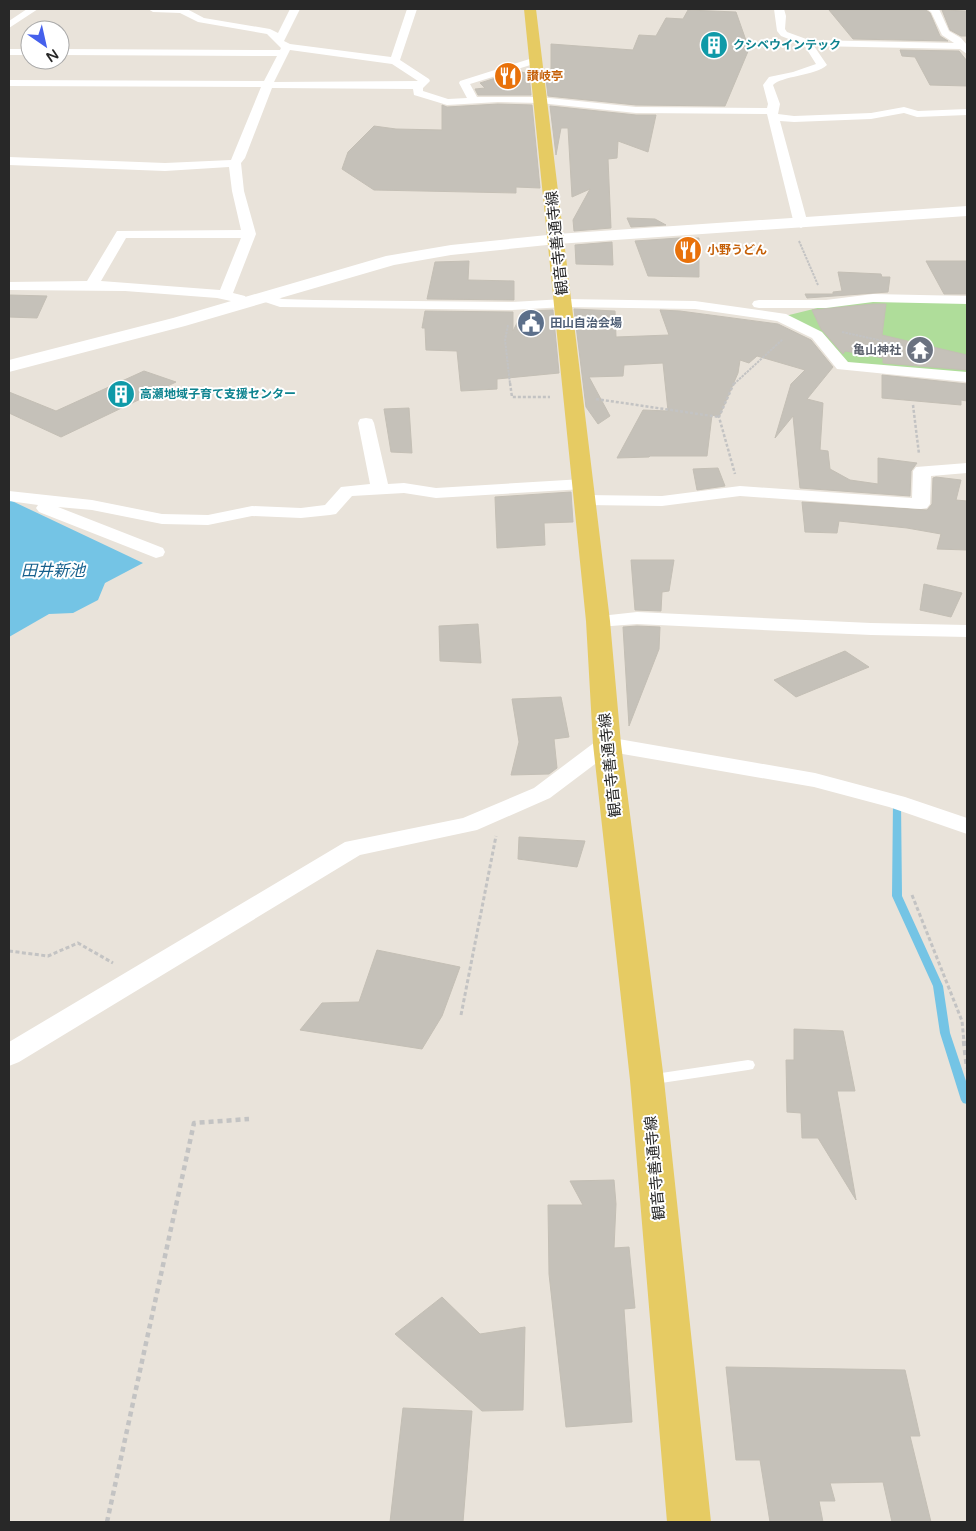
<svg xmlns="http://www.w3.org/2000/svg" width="976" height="1531" viewBox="0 0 976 1531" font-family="'Varela Round','Noto Sans JP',sans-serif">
	<rect width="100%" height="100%" fill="#e9e3da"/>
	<path fill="#afdd9a" d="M 850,300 L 967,300 L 967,377 L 843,366 L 817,335 L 781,317 Z"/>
	<path fill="#74c4e5" d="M 9,501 L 12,501 L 143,563 L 105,583 L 98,600 L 73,613 L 49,614 L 9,637 Z"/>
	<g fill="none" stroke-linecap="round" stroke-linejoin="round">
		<path fill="#74c4e5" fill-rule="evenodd" d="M 897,799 L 901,802 L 902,896 L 943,986 L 950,1033 L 967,1084 L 967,1104 L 963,1103 L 961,1100 L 940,1033 L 933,986 L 892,896 L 893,802 Z"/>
	</g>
	<g fill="#c5c1b9" stroke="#c4bfb5">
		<path d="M 688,10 L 736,12 L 749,49 L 725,106 L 636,105 L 548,96 L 546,79 L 551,80 L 551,44 L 633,50 L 639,35 L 656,36 L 666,18 L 683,19 Z"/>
		<path d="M 829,10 L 926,10 L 930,13 L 940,36 L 948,41 L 853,39 Z"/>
		<path d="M 942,10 L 967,11 L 967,36 L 961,36 L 950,30 Z"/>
		<path d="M 900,50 L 959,51 L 967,61 L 967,86 L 930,85 L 915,57 L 902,56 Z"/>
		<path d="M 518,71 L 529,74 L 531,95 L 478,95 L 475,89 L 485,88 L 480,83 Z"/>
		<path d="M 498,104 L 532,105 L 540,188 L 516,187 L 516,193 L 374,190 L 342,169 L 348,152 L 374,126 L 396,129 L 442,130 L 442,105 L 447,107 Z"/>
		<path d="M 550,106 L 636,115 L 656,115 L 648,152 L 618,141 L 617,158 L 608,159 L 611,228 L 574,231 L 573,220 L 590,189 L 572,197 L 568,128 L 561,128 L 556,155 Z"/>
		<path d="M 627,218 L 655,219 L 666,225 L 631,227 Z"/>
		<path d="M 679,238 L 699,238 L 699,277 L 648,276 L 635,241 Z"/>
		<path d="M 612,242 L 613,265 L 576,264 L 575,245 Z"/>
		<path d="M 469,261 L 468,280 L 514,281 L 514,300 L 427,299 L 435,262 Z"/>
		<path d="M 926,261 L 967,261 L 967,294 L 944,294 Z"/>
		<path d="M 838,272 L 881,274 L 882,277 L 890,277 L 888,292 L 807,298 L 805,294 L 833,294 L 833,292 L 842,291 Z"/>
		<path d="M 9,295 L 47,296 L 37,318 L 9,317 Z"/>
		<path d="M 873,304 L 886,304 L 882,335 L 967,355 L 967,370 L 883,363 L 883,358 L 845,351 L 843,354 L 821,329 L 812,310 Z"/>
		<path d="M 574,309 L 615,311 L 616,337 L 669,335 L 660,310 L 680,311 L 778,324 L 811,340 L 833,367 L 807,399 L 823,403 L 820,450 L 828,451 L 830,469 L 850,480 L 878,484 L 878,458 L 917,463 L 911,471 L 910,496 L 800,488 L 793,416 L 775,438 L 791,384 L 805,370 L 757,356 L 749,363 L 740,360 L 738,373 L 719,417 L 712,415 L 707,456 L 650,456 L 649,457 L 617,458 L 643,410 L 668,411 L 663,363 L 624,365 L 623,376 L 589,377 L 610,416 L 598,424 L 586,407 Z"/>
		<path d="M 553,310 L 559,373 L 497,379 L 497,389 L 461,391 L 457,351 L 426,350 L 425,328 L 422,328 L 425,311 L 513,312 L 513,331 L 523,311 Z"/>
		<path d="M 144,371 L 176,382 L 61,437 L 9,413 L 9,392 L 56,411 Z"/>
		<path d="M 882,375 L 967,384 L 967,401 L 961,400 L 961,405 L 882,398 Z"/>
		<path d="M 409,408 L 412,453 L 391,452 L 384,409 Z"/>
		<path d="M 718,468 L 725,486 L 697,490 L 693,469 Z"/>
		<path d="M 936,477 L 961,480 L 956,500 L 967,501 L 967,550 L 937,549 L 941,534 L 907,528 L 839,521 L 837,533 L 805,532 L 802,502 L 927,510 L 932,504 L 933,478 Z"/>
		<path d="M 571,492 L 573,522 L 544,523 L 545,545 L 497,548 L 495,497 Z"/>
		<path d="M 631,560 L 674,560 L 669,591 L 662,592 L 661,611 L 635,610 Z"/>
		<path d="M 924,584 L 962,593 L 951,617 L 920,610 Z"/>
		<path d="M 478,624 L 481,663 L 440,661 L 439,626 Z"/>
		<path d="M 637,626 L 660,627 L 659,649 L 629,726 L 623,627 Z"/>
		<path d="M 845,651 L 869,667 L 796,697 L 774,680 Z"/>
		<path d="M 561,697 L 569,737 L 554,739 L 557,768 L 549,774 L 511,775 L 519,742 L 512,699 Z"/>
		<path d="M 519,837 L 585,841 L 577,867 L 518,859 Z"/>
		<path d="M 377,950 L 460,967 L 442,1016 L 422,1049 L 300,1030 L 322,1003 L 359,1002 Z"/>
		<path d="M 794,1029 L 843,1031 L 855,1091 L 837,1091 L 856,1200 L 818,1138 L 802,1138 L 801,1113 L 787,1112 L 786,1060 L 794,1060 Z"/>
		<path d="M 614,1180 L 616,1204 L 614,1248 L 629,1247 L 635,1308 L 624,1309 L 632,1422 L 566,1427 L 549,1274 L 548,1205 L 583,1205 L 570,1181 Z"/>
		<path d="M 442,1297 L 480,1334 L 525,1327 L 523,1410 L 482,1411 L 395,1334 Z"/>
		<path d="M 726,1367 L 905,1370 L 920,1436 L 910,1436 L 931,1522 L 892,1522 L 883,1482 L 830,1483 L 835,1501 L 819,1501 L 823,1522 L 770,1522 L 760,1460 L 736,1460 Z"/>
		<path d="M 403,1408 L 472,1411 L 463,1522 L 390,1522 Z"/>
	</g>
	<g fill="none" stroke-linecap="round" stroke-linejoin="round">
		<g stroke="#c3c3c3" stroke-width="2" stroke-dasharray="2.5 1" stroke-linecap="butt">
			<path d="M 799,241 L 818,285"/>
			<path d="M 508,325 L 505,340 L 510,384"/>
			<path d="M 842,332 L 902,345"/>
			<path d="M 734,384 L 783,339"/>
		</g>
		<g stroke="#c3c3c3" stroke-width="2.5" stroke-dasharray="3 2" stroke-linecap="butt">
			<path d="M 510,383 L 512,397 L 550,397"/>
			<path d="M 734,383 L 719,417 L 735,474"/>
			<path d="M 596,399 L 719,417"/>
			<path d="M 913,405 L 919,454"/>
		</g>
		<g stroke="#c3c3c3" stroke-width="3" stroke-dasharray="4 2.5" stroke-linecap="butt">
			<path d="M 912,895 L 962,1021 L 964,1042"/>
			<path d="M 9,951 L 48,956 L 78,943 L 113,963"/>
			<path d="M 461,1015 L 496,836"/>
		</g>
		<g stroke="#c3c3c3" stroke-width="4.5" stroke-dasharray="5 4" stroke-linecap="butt">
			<path d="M 964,1041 L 967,1068"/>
			<path d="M 107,1522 L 194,1123 L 249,1119"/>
		</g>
		<path fill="#fff" fill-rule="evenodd" d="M 748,1060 L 753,1061 L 755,1065 L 753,1069 L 748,1070 L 648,1085 L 643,1084 L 641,1080 L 643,1076 L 648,1075 Z"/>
		<g fill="#fff" fill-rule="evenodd">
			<path d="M 27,9 L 38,9 L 9,28 L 9,21 Z"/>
			<path d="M 148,9 L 187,9 L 204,18 L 270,29 L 278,33 L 290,9 L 300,9 L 284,41 L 290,44 L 391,57 L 407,9 L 417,9 L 400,60 L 429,79 L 430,81 L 423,88 L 423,91 L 448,99 L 467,98 L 459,83 L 460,81 L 536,57 L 540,58 L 541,60 L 540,62 L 470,84 L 477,97 L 540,97 L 636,107 L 767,108 L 768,104 L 763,85 L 769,77 L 793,72 L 816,64 L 804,45 L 781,36 L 777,31 L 774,9 L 784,9 L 786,16 L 785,29 L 787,32 L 809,40 L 954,43 L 942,35 L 931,12 L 927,9 L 939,9 L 949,31 L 961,38 L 967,45 L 967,54 L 960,49 L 814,46 L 827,65 C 815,76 781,76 773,85 L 780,104 L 778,114 L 794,116 L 871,113 L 904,107 L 918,111 L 967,109 L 967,115 L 917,117 L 904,113 L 871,119 L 794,122 L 780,121 L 808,224 L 801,228 L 794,224 L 767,114 L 636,113 L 540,103 L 498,102 L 447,105 L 414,95 L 413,89 L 272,88 L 245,158 L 241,163 L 244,191 L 256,234 L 233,293 L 245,296 L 247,299 L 245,302 L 240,303 L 217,298 L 125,291 L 9,290 L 9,282 L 87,281 L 117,231 L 241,230 L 232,191 L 229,167 L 165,171 L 9,165 L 9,157 L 165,163 L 231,160 L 261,87 L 9,86 L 9,80 L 264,81 L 277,56 L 60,55 L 60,49 L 280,50 L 281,48 L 267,34 L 198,22 L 180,13 L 153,12 ZM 290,50 L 392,64 L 418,81 L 274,82 ZM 126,238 L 241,238 L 220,290 L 101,281 Z"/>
			<rect x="9" y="49" width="21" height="6"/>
			<path d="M 264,293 L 282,299 L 314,300 L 512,302 L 564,299 L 695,301 L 786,314 L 822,332 L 848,362 L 967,372 L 967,382 L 837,369 L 812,338 L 777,321 L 695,309 L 564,307 L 512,310 L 280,307 L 259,300 L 257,297 L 259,294 Z"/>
			<path d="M 873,294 L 967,296 L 967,304 L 873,302 L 826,308 L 759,308 L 754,307 L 752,304 L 754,301 L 759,300 L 826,300 Z"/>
			<path d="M 366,418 L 372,419 L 374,423 L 388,484 L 404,483 L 436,488 L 583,479 L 589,480 L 592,484 L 589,488 L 583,489 L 436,498 L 404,493 L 352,496 L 336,514 L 330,515 L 301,518 L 252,516 L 208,525 L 162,524 L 92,510 L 58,507 L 163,548 L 165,552 L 163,556 L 156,558 L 39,512 L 36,508 L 38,505 L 9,501 L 9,491 L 92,500 L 162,514 L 208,515 L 252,506 L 301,508 L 325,505 L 341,487 L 370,484 L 358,423 L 360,419 Z"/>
			<path d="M 967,463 L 967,473 L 931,476 L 930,504 L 927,508 L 921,509 L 740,496 L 662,506 L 585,505 L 579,504 L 576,500 L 579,496 L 585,495 L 662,496 L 740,486 L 912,498 L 913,471 L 916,467 Z"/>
			<path d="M 637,612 L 871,623 L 967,625 L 967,637 L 871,635 L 637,624 L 598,627 L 591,625 L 588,621 L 591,617 Z"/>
			<path d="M 607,737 L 815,773 L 905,797 L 967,818 L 967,834 L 889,807 L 814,787 L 611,752 L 550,798 L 477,830 L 360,855 L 19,1062 L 9,1066 L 9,1042 L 345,842 L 463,818 L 534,788 L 599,739 Z"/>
		</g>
		<path fill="#fff" fill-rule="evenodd" d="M 967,206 L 967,216 L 557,244 L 451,255 L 394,265 L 185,326 L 9,372 L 9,360 L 173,318 L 386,256 L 451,245 L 557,234 Z"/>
		<path fill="#e6cb63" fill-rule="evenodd" d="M 524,9 L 536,9 L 610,621 L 621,744 L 664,1080 L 711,1522 L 667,1522 L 630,1080 L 593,744 L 586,621 Z"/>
	</g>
	<defs>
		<g id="building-disc" transform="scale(1.4375)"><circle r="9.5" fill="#0f9aa8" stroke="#fff"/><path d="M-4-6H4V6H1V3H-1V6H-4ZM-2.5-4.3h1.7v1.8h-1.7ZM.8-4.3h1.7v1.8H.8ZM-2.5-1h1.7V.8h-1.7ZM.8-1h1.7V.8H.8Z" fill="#fff"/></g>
		<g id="restaurant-disc" transform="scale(1.4375)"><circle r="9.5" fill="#e8710a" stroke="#fff"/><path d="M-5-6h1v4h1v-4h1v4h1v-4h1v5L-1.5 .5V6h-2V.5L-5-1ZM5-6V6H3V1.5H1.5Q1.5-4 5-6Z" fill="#fff"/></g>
		<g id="civic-disc" transform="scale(1.4375)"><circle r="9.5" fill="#5c6f8a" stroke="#fff"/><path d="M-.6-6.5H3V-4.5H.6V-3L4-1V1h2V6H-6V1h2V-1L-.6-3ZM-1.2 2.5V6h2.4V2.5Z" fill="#fff"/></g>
		<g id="temple-disc" transform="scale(1.4375)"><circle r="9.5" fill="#6b7280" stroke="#fff"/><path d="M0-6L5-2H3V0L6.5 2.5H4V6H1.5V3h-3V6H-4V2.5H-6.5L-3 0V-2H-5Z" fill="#fff"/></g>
	</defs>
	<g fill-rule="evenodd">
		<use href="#building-disc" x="714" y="45"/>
		<use href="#restaurant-disc" x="508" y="76"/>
		<use href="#restaurant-disc" x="688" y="250"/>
		<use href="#civic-disc" x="531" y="323"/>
		<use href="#temple-disc" x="920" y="350"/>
		<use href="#building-disc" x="121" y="394"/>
	</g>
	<g text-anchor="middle" stroke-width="4" stroke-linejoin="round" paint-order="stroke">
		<g font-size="12" font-weight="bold" fill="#0d838f" stroke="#fff" text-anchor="start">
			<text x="733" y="49">クシベウインテック</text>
			<text x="140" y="398">高瀬地域子育て支援センター</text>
		</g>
		<g font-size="12" font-weight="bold" fill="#c56008" stroke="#fff" text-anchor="start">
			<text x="527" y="80">讃岐亭</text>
			<text x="707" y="254">小野うどん</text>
		</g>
		<g font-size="12" font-weight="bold" fill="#4e5e75" stroke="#fff" text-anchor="start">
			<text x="550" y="327">田山自治会場</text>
		</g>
		<g font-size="12" font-weight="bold" fill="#5b616d" stroke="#fff" text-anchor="end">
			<text x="901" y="354">亀山神社</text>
		</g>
		<g font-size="15" fill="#282828" stroke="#fff">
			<text transform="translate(557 243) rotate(-96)" y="5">観音寺善通寺線</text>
			<text transform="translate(610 765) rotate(-96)" y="5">観音寺善通寺線</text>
			<text transform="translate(655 1168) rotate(-95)" y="5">観音寺善通寺線</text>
		</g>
		<g font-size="16" font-style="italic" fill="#17618d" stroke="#fff">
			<text x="53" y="576">田井新池</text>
		</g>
	</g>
	<rect width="976" height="1531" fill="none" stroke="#282828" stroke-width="20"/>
	<g transform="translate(45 45) rotate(146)"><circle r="24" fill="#ffffff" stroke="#a9a9a9"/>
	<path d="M0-4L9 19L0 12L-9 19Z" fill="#4560ec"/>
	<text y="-8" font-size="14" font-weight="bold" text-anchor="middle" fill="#282828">N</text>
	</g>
</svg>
